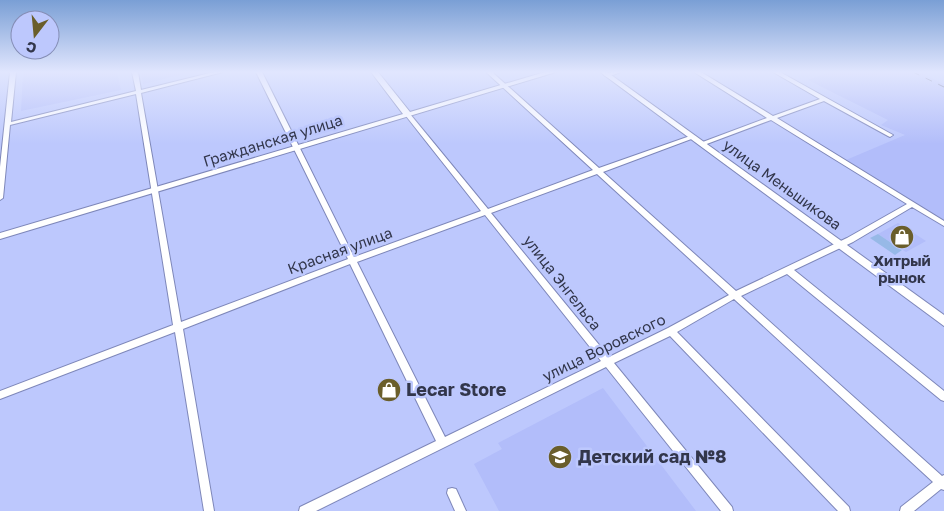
<svg xmlns="http://www.w3.org/2000/svg" width="944" height="511" viewBox="0 0 944 511" font-family="'Golos Text',sans-serif">
	<rect width="100%" height="100%" fill="#bdc8fd"/>
	<g fill="#b2bdfa">
		<path d="M 23,72 L 117,72 L 121,90 L 21,111 Z"/>
		<path d="M 141,72 L 193,72 L 143,84 Z"/>
		<path d="M 830,72 L 919,72 L 944,84 L 944,221 L 846,160 L 905,135 L 881,125 L 888,120 L 808,80 Z"/>
		<path d="M 898,223 L 926,241 L 906,252 L 878,234 Z"/>
		<path d="M 603,388 L 696,511 L 499,511 L 474,464 L 502,449 L 498,443 Z"/>
	</g>
	<path fill="#97b9e7" d="M 878,234 L 902,250 L 895,255 L 870,238 Z"/>
	<g fill="none" stroke-linecap="round" stroke-linejoin="round">
		<g stroke="#7e87b9" stroke-width="2">
			<g id="minor">
				<path d="M 10,72 L 16,72 L 11,122 L 136,91 L 132,72 L 138,72 L 141,90 L 214,72 L 223,72 L 141,93 L 181,322 L 348,259 L 256,72 L 262,72 L 354,257 L 481,211 L 406,116 L 406,114 L 410,114 L 488,209 L 593,170 L 486,72 L 492,72 L 599,168 L 690,136 L 694,136 L 694,138 L 603,172 L 736,291 L 847,238 L 907,204 L 771,120 L 704,145 L 700,145 L 700,143 L 767,118 L 694,72 L 701,72 L 773,116 L 820,99 L 773,72 L 780,72 L 893,135 L 890,137 L 888,136 L 824,101 L 777,118 L 944,221 L 944,226 L 912,207 L 853,242 L 794,270 L 944,391 L 944,401 L 941,400 L 787,274 L 741,296 L 942,476 L 944,475 L 944,490 L 941,489 L 914,511 L 900,511 L 901,507 L 933,482 L 734,299 L 677,332 L 849,507 L 850,511 L 838,511 L 670,336 L 614,363 L 732,507 L 733,511 L 721,511 L 606,367 L 316,511 L 299,511 L 300,507 L 436,441 L 350,264 L 183,329 L 214,511 L 204,511 L 175,332 L 0,399 L 0,391 L 173,325 L 136,94 L 10,125 L 3,198 L 0,200 L 0,167 ZM 597,174 L 729,295 L 668,328 L 609,357 L 491,213 ZM 485,215 L 601,361 L 445,437 L 357,262 Z"/>
				<path d="M 612,72 L 621,72 L 607,77 L 604,75 Z"/>
				<path d="M 452,488 L 456,489 L 466,511 L 455,511 L 447,493 L 448,489 Z"/>
			</g>
		</g>
		<g stroke="#7e87b9" stroke-width="2">
			<g id="major">
				<path d="M 371,72 L 378,72 L 410,112 L 545,72 L 556,72 L 0,239 L 0,233 L 403,114 Z"/>
				<path d="M 600,72 L 607,72 L 944,315 L 944,326 Z"/>
			</g>
		</g>
		<use href="#minor" fill="#fff" fill-rule="evenodd"/>
		<use href="#major" fill="#fff" fill-rule="evenodd"/>
		<path stroke="#40455d" stroke-width="1" stroke-dasharray="7 7" stroke-linecap="butt" d="M 913,72 L 944,87"/>
	</g>
	<linearGradient id="sky" x2="0" y2="1"><stop stop-color="#7a9fd5"/><stop offset="0.5" stop-color="#e1e6fe"/><stop offset="1" stop-color="#e1e6fe" stop-opacity="0"/></linearGradient>
	<rect width="944" height="144" fill="url(#sky)"/>
	<defs>
		<g id="shop-disc" transform="scale(1.25)"><circle r="9.5" fill="#6a5e2b" stroke="#bdc8fd"/><path d="M-5-2.5h2.3a2.7 3.5 0 0 1 5.4 0H5L5.5 6h-11ZM-1.5-2.5h3a1.5 2.3 0 0 0-3 0Z" fill="#fff"/></g>
		<g id="school-disc" transform="scale(1.25)"><circle r="9.5" fill="#6a5e2b" stroke="#bdc8fd"/><path d="M0-5L7-2L0 1L-7-2ZM-4 1L0 2.5L4 1V4Q0 6-4 4Z" fill="#fff"/></g>
	</defs>
	<g fill-rule="evenodd">
		<use href="#shop-disc" x="902" y="237"/>
		<use href="#shop-disc" x="389" y="390"/>
		<use href="#school-disc" x="560" y="457"/>
	</g>
	<g text-anchor="middle" stroke-width="5" stroke-linejoin="round" paint-order="stroke">
		<g font-size="15" fill="#32364b" stroke="#bdc8fd">
			<text transform="translate(273 141) rotate(-17)" y="5">Гражданская улица</text>
			<text transform="translate(782 185) rotate(36)" y="5">улица Меньшикова</text>
			<text transform="translate(340 251) rotate(-20)" y="5">Красная улица</text>
			<text transform="translate(562 283) rotate(52)" y="5">улица Энгельса</text>
			<text transform="translate(604 348) rotate(-26)" y="5">улица Воровского</text>
		</g>
		<g font-size="15" font-weight="bold" fill="#32364b" stroke="#bdc8fd">
			<text x="902" y="266">Хитрый<tspan x="902" dy="17">рынок</tspan></text>
		</g>
		<g font-size="18" font-weight="bold" fill="#32364b" stroke="#bdc8fd" text-anchor="start">
			<text x="406" y="396">Lecar Store</text>
			<text x="578" y="463">Детский сад №8</text>
		</g>
	</g>
	<g transform="translate(35 35) rotate(196)"><circle r="24" fill="#bdc8fd" stroke="#858eb6"/>
	<path d="M0-4L9 19L0 12L-9 19Z" fill="#6a5e2b"/>
	<text y="-8" font-size="14" font-weight="bold" text-anchor="middle" fill="#32364b">С</text>
	</g>
</svg>
